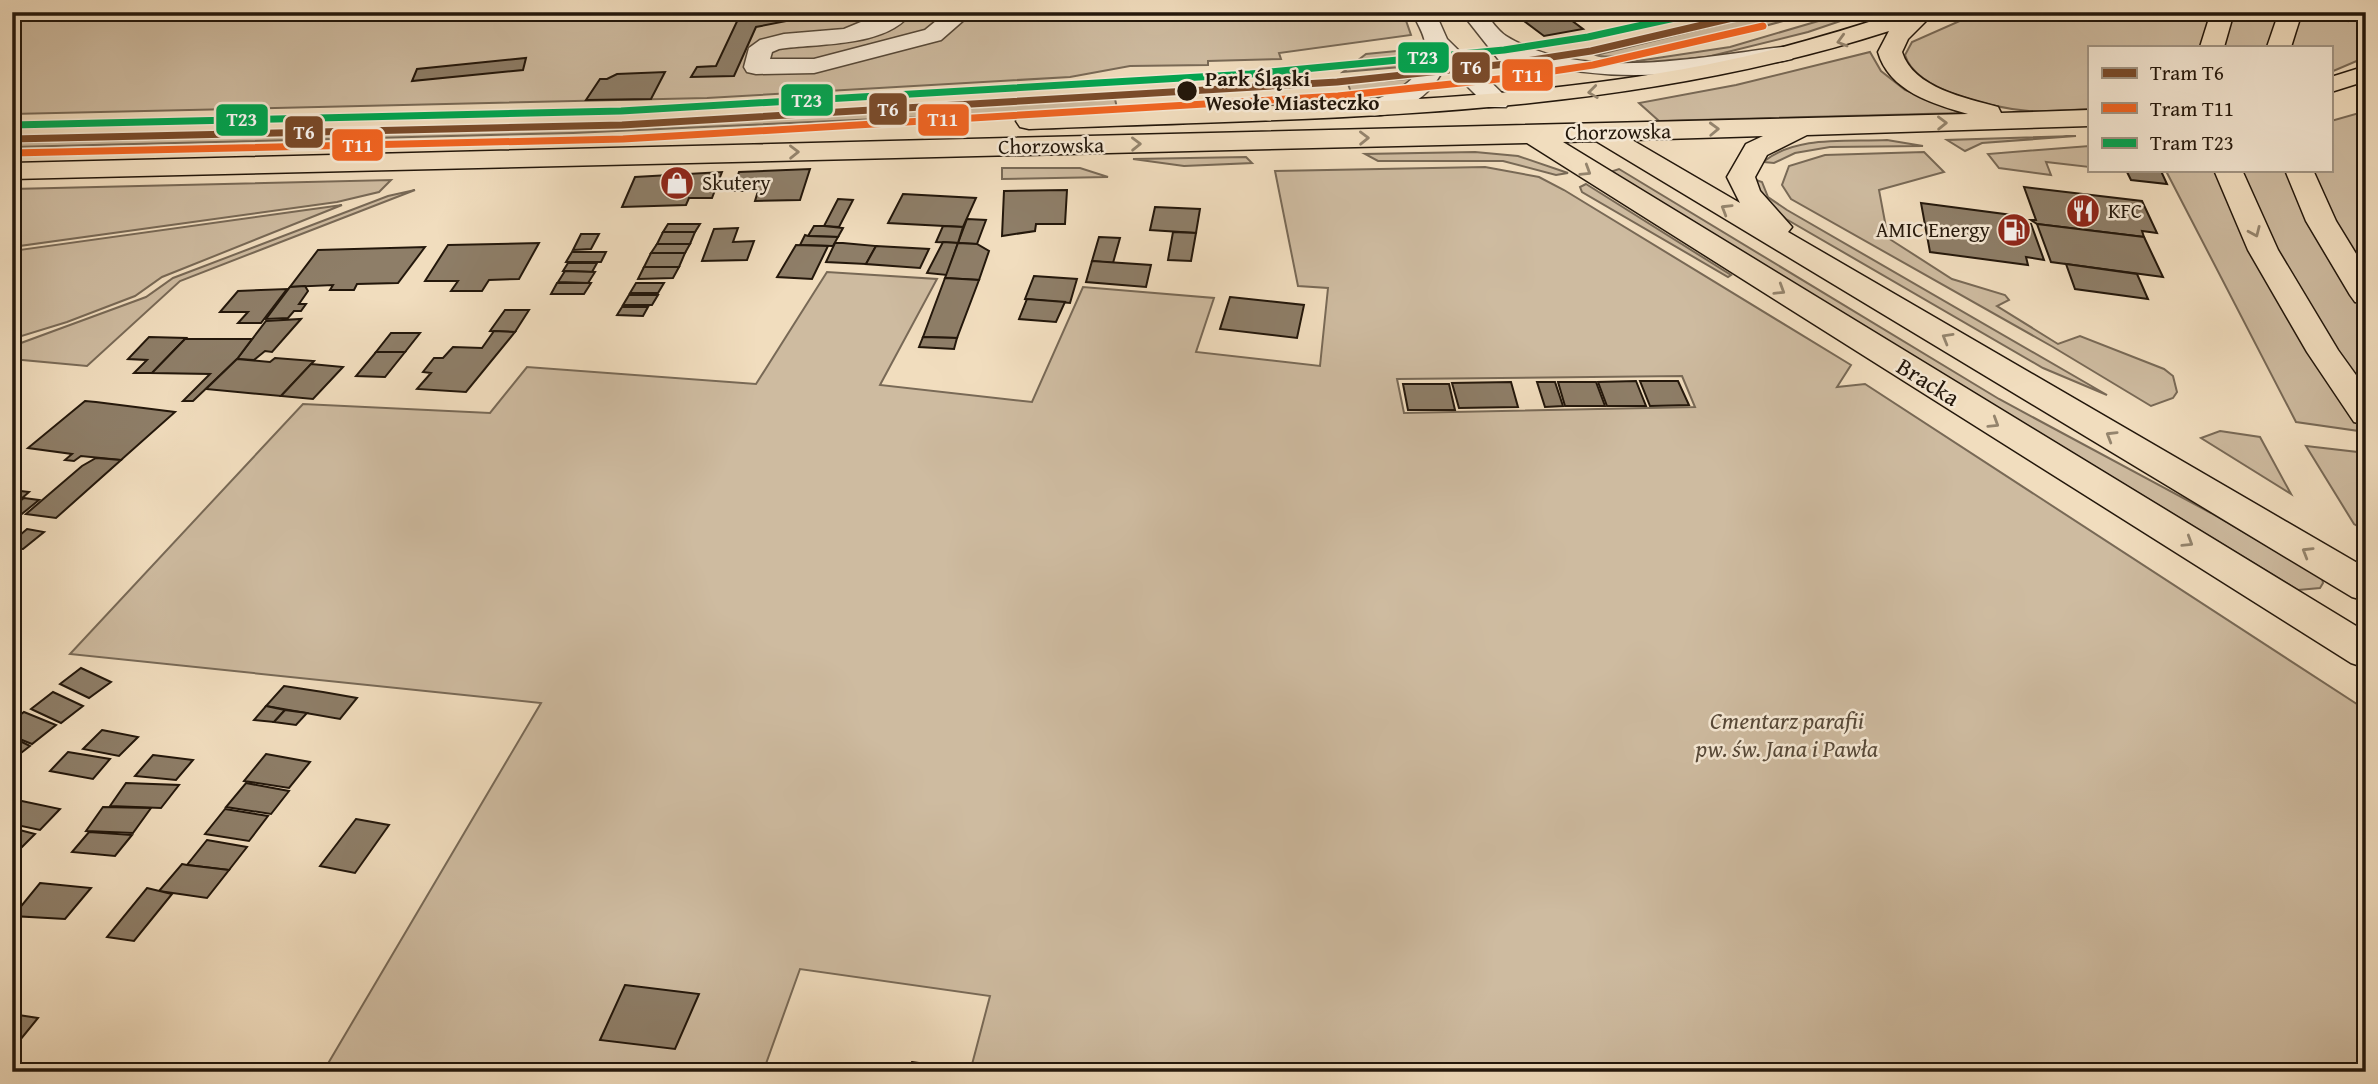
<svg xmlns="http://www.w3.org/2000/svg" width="2378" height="1084" viewBox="0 0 2378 1084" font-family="'Gentium Book Plus',serif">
	<rect width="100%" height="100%" fill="#f1ddbe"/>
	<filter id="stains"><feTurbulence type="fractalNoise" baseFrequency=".00286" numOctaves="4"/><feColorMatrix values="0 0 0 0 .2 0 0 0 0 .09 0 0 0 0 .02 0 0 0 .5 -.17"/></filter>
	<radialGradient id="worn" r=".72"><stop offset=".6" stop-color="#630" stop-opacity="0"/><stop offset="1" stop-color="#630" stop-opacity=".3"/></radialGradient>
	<g fill="#cebba0" stroke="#786956" stroke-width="2" fill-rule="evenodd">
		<path d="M 12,12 L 1403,12 L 1411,35 L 1279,53 L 1281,59 L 1208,61 L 1208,65 L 1130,66 L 1070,77 L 707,98 L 12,114 Z"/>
		<path d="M 1770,12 L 1814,12 C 1778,23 1624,65 1596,55 Z"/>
		<path d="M 1849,12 L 1867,12 L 1808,32 L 1707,57 L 1611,65 L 1730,47 Z"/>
		<path d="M 1980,12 L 2309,12 L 2348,21 L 2353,12 L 2366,12 L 2366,57 L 2331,72 L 2331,47 L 2089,47 L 2089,109 C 2070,110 2049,112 2029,111 C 1996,108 1916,92 1905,55 L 1912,42 Z"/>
		<path d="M 1417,49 L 1423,65 L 1343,72 L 1366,54 Z"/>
		<path d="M 1870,52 L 1881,71 L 1905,90 L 1961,113 L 1659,121 L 1639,103 L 1736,85 Z"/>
		<path d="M 1418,78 L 1386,96 L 1354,101 L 1348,84 Z"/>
		<path d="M 1115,99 L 1117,108 L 573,133 L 12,147 L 12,143 L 616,128 Z"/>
		<path d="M 2366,111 L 2366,432 L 2296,422 L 2166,171 L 2156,170 L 2331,170 L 2331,121 Z"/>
		<path d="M 2076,136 L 1982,143 L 1965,151 L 1947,140 Z"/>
		<path d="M 1887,140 L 1923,146 L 1830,147 L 1795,153 L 1774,163 L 1763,162 C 1797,135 1846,142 1887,140 Z"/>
		<path d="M 2089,146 L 2089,167 L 2046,162 L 2051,175 L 1999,168 L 1988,154 Z"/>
		<path d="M 1475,152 L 1518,156 L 1568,173 L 1556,175 L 1503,161 L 1378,161 L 1365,154 Z"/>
		<path d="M 1924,152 L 1944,172 L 1879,190 L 1888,238 L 1952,279 L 2005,295 L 2009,300 L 1997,306 L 2058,344 L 2080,336 L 2164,369 L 2173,376 L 2177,392 L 2173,398 L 2151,406 L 2053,347 L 1791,199 L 1782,185 L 1789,166 L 1825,155 Z"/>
		<path d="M 1246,157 L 1252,163 L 1184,166 L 1133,159 Z"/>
		<path d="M 1485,167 L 1539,177 L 1564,190 L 1851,365 L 1837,387 L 1865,384 L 2366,710 L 2366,1072 L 970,1072 L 990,996 L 800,969 L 763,1072 L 323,1072 L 541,703 L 70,654 L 303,404 L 490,413 L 527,367 L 756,384 L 827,272 L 937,279 L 880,385 L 1032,402 L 1083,287 L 1214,298 L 1196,352 L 1320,366 L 1328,288 L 1298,286 L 1275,171 ZM 1682,376 L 1695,407 L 1404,413 L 1397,379 Z"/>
		<path d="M 1002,168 L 1080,168 L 1108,177 L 1002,179 Z"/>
		<path d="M 1619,169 L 1999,399 L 2211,513 L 2322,578 L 2323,583 L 2320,588 L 2298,590 L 1610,172 Z"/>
		<path d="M 391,180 L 379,192 L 337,202 L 12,247 L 12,189 Z"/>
		<path d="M 1756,180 L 1762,182 L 1768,197 L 1787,210 L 2107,395 L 2043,368 L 1786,219 L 1760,194 Z"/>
		<path d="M 1586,184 L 1731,275 L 1728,277 L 1582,192 L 1580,187 Z"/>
		<path d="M 415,190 L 180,281 L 87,366 L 12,359 L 12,349 L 21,343 L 146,297 L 173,278 L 388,196 Z"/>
		<path d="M 342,205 L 162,277 L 135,296 L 67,322 L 12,339 L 12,251 Z"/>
		<path d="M 2220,431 L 2260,437 L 2291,494 L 2201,438 Z"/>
		<path d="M 2306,446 L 2366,453 L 2366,531 L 2354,524 Z"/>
	</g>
	<g fill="#8e7e68" stroke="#23170b" stroke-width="2">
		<path d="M 119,12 L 204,12 L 195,21 L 108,20 Z"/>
		<path d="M 749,12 L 798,14 L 797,19 L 756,27 L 734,76 L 691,77 L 697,67 L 716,66 L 740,15 Z"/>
		<path d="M 1512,12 L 1572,12 L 1576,15 L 1567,17 L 1583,29 L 1544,36 Z"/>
		<path d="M 526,58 L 523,70 L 412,81 L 417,69 Z"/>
		<path d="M 665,72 L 651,99 L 586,100 L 600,79 L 607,79 L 617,74 Z"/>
		<path d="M 810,169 L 800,200 L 755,201 L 758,191 L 732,191 L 739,172 Z"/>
		<path d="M 2126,170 L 2161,171 L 2167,184 L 2131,180 Z"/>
		<path d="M 722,172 L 712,198 L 689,198 L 686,205 L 622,207 L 635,177 Z"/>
		<path d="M 2024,187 L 2142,201 L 2157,233 L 2142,231 L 2144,237 L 2037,224 L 2031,220 L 2036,220 Z"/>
		<path d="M 1067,190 L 1065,224 L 1036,224 L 1035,231 L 1002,236 L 1004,191 Z"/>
		<path d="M 903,194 L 976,198 L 963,227 L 888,223 Z"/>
		<path d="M 838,199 L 853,200 L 839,227 L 824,226 Z"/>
		<path d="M 1921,203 L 2012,215 L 2015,222 L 2031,224 L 2044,260 L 2026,257 L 2028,265 L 1930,252 Z"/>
		<path d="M 1155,207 L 1200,209 L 1196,233 L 1150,230 Z"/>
		<path d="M 967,219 L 986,220 L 977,244 L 958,243 Z"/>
		<path d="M 668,224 L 700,224 L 695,232 L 663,232 Z"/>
		<path d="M 2037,224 L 2144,237 L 2163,277 L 2051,262 Z"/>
		<path d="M 814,226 L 824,226 L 843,228 L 838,237 L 808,236 Z"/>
		<path d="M 943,226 L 963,227 L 958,243 L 936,242 Z"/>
		<path d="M 738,228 L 733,242 L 754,241 L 747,260 L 702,261 L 714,229 Z"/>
		<path d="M 663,232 L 695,232 L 690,244 L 657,244 Z"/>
		<path d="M 1173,232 L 1196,233 L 1191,261 L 1168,260 Z"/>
		<path d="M 581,234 L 599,234 L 591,249 L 573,250 Z"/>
		<path d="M 805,235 L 808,236 L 838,237 L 833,246 L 800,245 Z"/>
		<path d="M 1099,237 L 1120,238 L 1113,263 L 1092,261 Z"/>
		<path d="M 943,242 L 958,243 L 947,275 L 927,273 Z"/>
		<path d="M 539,243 L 519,279 L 489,280 L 482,291 L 451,291 L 458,281 L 425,281 L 448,245 Z"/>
		<path d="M 835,243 L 843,243 L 876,246 L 866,264 L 826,262 Z"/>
		<path d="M 958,243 L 977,244 L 989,251 L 979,280 L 945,278 Z"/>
		<path d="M 657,244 L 690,244 L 685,253 L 651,253 Z"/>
		<path d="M 796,245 L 828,246 L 812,279 L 777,277 Z"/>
		<path d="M 876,246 L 929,249 L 920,268 L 866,264 Z"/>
		<path d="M 425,247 L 398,283 L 357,284 L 354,290 L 330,290 L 333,285 L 290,287 L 318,250 Z"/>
		<path d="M 572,252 L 606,252 L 601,262 L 566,262 Z"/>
		<path d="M 651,253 L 685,253 L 679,267 L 644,267 Z"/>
		<path d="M 1092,261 L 1151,265 L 1146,287 L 1086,282 Z"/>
		<path d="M 568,263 L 597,263 L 592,272 L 563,271 Z"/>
		<path d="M 2066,264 L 2137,274 L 2148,299 L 2075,289 Z"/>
		<path d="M 644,267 L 679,267 L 673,278 L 638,279 Z"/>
		<path d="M 565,271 L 595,272 L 588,283 L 558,282 Z"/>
		<path d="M 1034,276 L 1077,279 L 1070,303 L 1025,299 Z"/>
		<path d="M 945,278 L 979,280 L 957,338 L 923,337 Z"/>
		<path d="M 557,283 L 591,283 L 584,294 L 551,294 Z"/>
		<path d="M 636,283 L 664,283 L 658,293 L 630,293 Z"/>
		<path d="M 305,286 L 308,291 L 299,304 L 306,304 L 301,311 L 294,311 L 288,318 L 266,319 L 290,287 Z"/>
		<path d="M 287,289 L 261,323 L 238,323 L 248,312 L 220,312 L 238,291 Z"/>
		<path d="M 629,295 L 658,295 L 652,305 L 623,305 Z"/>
		<path d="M 1230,297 L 1304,305 L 1297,338 L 1220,329 Z"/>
		<path d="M 1027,299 L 1065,302 L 1056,322 L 1019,319 Z"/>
		<path d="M 622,307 L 648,307 L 643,316 L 617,315 Z"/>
		<path d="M 505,310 L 529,310 L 515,332 L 490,331 Z"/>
		<path d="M 301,319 L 272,352 L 265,351 L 254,360 L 237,359 L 266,321 Z"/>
		<path d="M 494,331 L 515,332 L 466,392 L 417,389 L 431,373 L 423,372 L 434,358 L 443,358 L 453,347 L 482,348 Z"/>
		<path d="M 391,333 L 420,333 L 405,352 L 376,352 Z"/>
		<path d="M 149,337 L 186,338 L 152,373 L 134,373 L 147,360 L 128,359 Z"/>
		<path d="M 923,337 L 957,338 L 954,349 L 919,347 Z"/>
		<path d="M 185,339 L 252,339 L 237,359 L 193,401 L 183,401 L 210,374 L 152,373 Z"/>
		<path d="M 376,352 L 405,352 L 385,377 L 356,376 Z"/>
		<path d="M 275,358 L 314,361 L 281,396 L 206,389 L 237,359 L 270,362 Z"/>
		<path d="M 311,364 L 343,367 L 313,399 L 281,396 Z"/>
		<path d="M 1636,381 L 1646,406 L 1607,406 L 1598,382 Z"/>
		<path d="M 1640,381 L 1678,381 L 1689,405 L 1650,406 Z"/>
		<path d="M 1511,382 L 1518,407 L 1459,408 L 1452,383 Z"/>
		<path d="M 1537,382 L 1555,382 L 1563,406 L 1545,407 Z"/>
		<path d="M 1558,382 L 1596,382 L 1605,406 L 1565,406 Z"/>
		<path d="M 1403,384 L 1449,384 L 1455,410 L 1408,410 Z"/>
		<path d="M 85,401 L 96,402 L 175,412 L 121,460 L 81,456 L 74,461 L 65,460 L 72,454 L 28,448 Z"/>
		<path d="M 96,458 L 121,460 L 56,518 L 26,514 L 82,466 Z"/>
		<path d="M 12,490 L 29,492 L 12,507 Z"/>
		<path d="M 24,498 L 39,500 L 12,522 L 12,507 Z"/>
		<path d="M 27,529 L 44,532 L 23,549 L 12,548 L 12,542 Z"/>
		<path d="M 81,668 L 111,682 L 89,698 L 60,684 Z"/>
		<path d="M 284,686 L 323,692 L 357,698 L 340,719 L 266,706 Z"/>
		<path d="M 53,692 L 83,706 L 61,723 L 31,709 Z"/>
		<path d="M 266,706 L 285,710 L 274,722 L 254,720 Z"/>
		<path d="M 285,710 L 307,713 L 296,725 L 274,722 Z"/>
		<path d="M 24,712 L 56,725 L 32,744 L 12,736 L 12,721 Z"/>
		<path d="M 102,730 L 138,737 L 119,756 L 83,749 Z"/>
		<path d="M 12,737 L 30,746 L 12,760 Z"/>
		<path d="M 68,752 L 110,759 L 93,779 L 50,771 Z"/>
		<path d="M 266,754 L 310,762 L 289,788 L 244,781 Z"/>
		<path d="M 153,755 L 193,760 L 176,780 L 135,776 Z"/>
		<path d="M 126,783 L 179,785 L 161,808 L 110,806 Z"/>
		<path d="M 246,783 L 289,791 L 271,814 L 226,807 Z"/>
		<path d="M 17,800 L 60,809 L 40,830 L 12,824 L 12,805 Z"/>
		<path d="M 103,807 L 151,808 L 133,833 L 86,831 Z"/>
		<path d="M 225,809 L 268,816 L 249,841 L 205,834 Z"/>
		<path d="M 356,819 L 389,825 L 355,873 L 320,866 Z"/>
		<path d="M 12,828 L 35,834 L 13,856 L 12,856 Z"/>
		<path d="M 89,832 L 132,835 L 115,856 L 72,852 Z"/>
		<path d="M 207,840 L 247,847 L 229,870 L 187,865 Z"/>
		<path d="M 182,864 L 187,865 L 229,870 L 207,898 L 159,891 Z"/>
		<path d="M 40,883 L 91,888 L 65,919 L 13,916 Z"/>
		<path d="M 147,888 L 172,894 L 134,941 L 107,937 Z"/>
		<path d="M 625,985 L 699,994 L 675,1049 L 600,1040 Z"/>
		<path d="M 12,1014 L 38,1018 L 12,1050 Z"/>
		<path d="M 912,1062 L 961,1069 L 960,1072 L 909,1072 Z"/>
	</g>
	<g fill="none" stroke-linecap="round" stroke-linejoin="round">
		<g stroke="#564838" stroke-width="3">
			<g id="minor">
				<path d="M 885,12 L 912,12 C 887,48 817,43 779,49 L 772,52 L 770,59 L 814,59 L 925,30 L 947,12 L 973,12 L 941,40 L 814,73 L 756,74 L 747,72 L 744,67 L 749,48 L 760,40 L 784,34 L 844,29 Z"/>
				<path d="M 1412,12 L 1435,12 L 1447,39 L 1506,97 L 1510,102 L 1506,107 L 1488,107 L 1445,64 C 1436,94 1395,122 1363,114 L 1359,109 L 1363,104 C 1392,94 1428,81 1425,43 C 1424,33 1416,21 1412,12 Z"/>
				<path d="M 1461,12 L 1484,12 C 1491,20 1498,31 1506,36 C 1581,83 1701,57 1783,47 L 1792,49 L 1795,54 L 1792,59 L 1783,61 C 1686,73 1619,86 1522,60 L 1511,66 L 1502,64 Z"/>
			</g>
		</g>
		<g stroke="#23170b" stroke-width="3">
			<g id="major">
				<path d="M 1900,12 L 1935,12 L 1908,39 L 1902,52 C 1913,88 1966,98 1998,107 L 2001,113 L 2089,110 L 2089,126 L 1807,135 L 1767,155 L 1755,177 L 1760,191 L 1792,227 L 1788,232 L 2366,568 L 2366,601 L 2352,597 L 1596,141 L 1563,142 L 2366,632 L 2366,668 L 2351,663 L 1527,143 L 12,179 L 12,163 L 1968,114 C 1933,104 1889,91 1878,52 L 1889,31 C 1611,121 1318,117 1029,129 L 1020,127 L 1016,121 L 1020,115 L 1029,113 C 1254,104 1484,108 1705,65 C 1772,52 1836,33 1900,12 ZM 1763,136 L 1746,144 L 1727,177 L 1740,203 L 1632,140 Z"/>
				<path d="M 2211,12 L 2234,12 L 2224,47 L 2200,47 Z"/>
				<path d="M 2279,12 L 2302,12 L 2291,47 L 2267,47 Z"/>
				<path d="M 2366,66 L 2366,81 L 2331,92 L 2331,77 Z"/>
				<path d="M 2214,170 L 2242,170 L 2278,250 L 2338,350 L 2366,389 L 2366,425 L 2354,422 L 2307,352 L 2248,250 Z"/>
				<path d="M 2285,170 L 2313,170 L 2336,221 L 2366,270 L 2366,304 L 2355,302 L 2350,295 L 2306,221 Z"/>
			</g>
		</g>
		<use href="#minor" fill="#f6e9d5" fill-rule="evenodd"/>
		<use href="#major" fill="#f1ddbe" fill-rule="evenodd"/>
		<g stroke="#f6e9d5" stroke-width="10">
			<path id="tram-1" d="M 12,139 L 622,125 L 1337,82 L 1506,64 L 1591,51 L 1758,12"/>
		</g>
		<g stroke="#f6e9d5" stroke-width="10">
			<path id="tram-2" d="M 12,153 L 623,139 L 1338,96 L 1508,78 L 1593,65 L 1763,26"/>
		</g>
		<g stroke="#f6e9d5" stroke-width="10">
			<path id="tram-3" d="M 12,125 L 621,111 L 1250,74 L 1504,50 L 1588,37 L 1702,12"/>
		</g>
		<use href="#tram-1" stroke="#7a4b2a" stroke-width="7"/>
		<use href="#tram-2" stroke="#f26522" stroke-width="7"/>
		<use href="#tram-3" stroke="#00a651" stroke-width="7"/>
	</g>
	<defs><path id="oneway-chevron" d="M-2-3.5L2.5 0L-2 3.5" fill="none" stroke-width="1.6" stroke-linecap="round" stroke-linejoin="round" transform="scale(1.75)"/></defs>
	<g stroke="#94846d">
		<use href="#oneway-chevron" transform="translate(1842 41) rotate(164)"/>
		<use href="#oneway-chevron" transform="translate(1593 92) rotate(173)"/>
		<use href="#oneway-chevron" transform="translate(1942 123) rotate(-1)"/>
		<use href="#oneway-chevron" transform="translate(1714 129) rotate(-2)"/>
		<use href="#oneway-chevron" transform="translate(1364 138) rotate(-1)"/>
		<use href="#oneway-chevron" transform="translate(1136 144) rotate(-1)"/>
		<use href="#oneway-chevron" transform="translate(794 152) rotate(-1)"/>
		<use href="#oneway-chevron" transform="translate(1586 171) rotate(32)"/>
		<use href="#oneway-chevron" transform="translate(1726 209) rotate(-149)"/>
		<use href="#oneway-chevron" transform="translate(2255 232) rotate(66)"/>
		<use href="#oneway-chevron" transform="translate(1780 290) rotate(32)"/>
		<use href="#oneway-chevron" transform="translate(1947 338) rotate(-150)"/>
		<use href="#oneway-chevron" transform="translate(1994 423) rotate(32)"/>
		<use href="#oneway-chevron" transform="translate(2111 436) rotate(-149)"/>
		<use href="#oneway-chevron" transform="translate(2188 542) rotate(32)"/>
		<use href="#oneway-chevron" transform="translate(2307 552) rotate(-149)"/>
	</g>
	<defs>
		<g id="shop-disc" transform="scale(1.75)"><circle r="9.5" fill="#8f2418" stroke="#f6e9d5"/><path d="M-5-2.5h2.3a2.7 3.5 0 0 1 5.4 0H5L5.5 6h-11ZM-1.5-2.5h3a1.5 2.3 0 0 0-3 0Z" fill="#fff"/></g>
		<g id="restaurant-disc" transform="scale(1.75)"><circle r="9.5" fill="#8f2418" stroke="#f6e9d5"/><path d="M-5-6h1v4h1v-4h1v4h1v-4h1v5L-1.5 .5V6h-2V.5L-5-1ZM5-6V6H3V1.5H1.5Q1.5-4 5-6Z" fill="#fff"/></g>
		<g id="fuel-disc" transform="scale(1.75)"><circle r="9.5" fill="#8f2418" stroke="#f6e9d5"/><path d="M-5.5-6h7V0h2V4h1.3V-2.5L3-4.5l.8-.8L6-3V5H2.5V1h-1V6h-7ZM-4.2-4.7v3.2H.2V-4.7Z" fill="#fff"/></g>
	</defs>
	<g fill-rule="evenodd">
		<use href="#shop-disc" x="677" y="183"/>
		<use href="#restaurant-disc" x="2083" y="211"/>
		<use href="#fuel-disc" x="2014" y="230"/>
	</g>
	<circle fill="#23170b" stroke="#f6e9d5" stroke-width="2.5" cx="1187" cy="91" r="11"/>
	<g text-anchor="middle" stroke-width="5" stroke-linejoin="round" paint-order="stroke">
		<g font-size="21" font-weight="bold" fill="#23170b" stroke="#f6e9d5" text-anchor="start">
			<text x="1205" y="86">Park Śląski<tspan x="1205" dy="24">Wesołe Miasteczko</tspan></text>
		</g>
		<g font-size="21" fill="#23170b" stroke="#f6e9d5">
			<text transform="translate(1618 132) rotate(-1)" y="7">Chorzowska</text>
			<text transform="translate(1051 146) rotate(-1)" y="7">Chorzowska</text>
		</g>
		<g font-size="21" fill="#23170b" stroke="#f6e9d5" text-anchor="start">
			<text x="702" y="190">Skutery</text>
			<text x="2108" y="218">KFC</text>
			<text x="1990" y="237" text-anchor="end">AMIC Energy</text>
		</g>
		<g font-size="24" fill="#23170b" stroke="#f6e9d5">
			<text transform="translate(1928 382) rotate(32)" y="8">Bracka</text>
		</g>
		<g font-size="24" font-style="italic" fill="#564838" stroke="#f6e9d5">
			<text x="1787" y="729">Cmentarz parafii<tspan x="1787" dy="28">pw. św. Jana i Pawła</tspan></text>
		</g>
	</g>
	<g stroke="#f6e9d5" stroke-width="2.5">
		<rect x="1397" y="41" width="53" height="33" rx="7" fill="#00a651"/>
		<rect x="1451" y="51" width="40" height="33" rx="7" fill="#7a4b2a"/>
		<rect x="1501" y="58" width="53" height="34" rx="7" fill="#f26522"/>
		<rect x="780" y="83" width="54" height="34" rx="7" fill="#00a651"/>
		<rect x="868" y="92" width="40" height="34" rx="7" fill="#7a4b2a"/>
		<rect x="215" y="103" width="54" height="34" rx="7" fill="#00a651"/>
		<rect x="917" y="103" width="53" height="34" rx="7" fill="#f26522"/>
		<rect x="284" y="115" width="40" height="34" rx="7" fill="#7a4b2a"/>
		<rect x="331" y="128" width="53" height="34" rx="7" fill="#f26522"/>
	</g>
	<g font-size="19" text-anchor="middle" font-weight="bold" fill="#fff">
		<text x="1423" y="64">T23</text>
		<text x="1471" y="74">T6</text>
		<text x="1528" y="82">T11</text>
		<text x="807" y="107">T23</text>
		<text x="888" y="116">T6</text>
		<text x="242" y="126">T23</text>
		<text x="943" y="126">T11</text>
		<text x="304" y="139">T6</text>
		<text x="358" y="152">T11</text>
	</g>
	<rect width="2378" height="1084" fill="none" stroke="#f1ddbe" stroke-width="42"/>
	<rect x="14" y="14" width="2350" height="1056" fill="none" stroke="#23170b" stroke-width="3.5"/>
	<rect x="21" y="21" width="2336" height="1042" fill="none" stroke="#23170b" stroke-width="2"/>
	<rect x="2088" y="46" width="245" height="126" fill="#f6e9d5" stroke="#a29584" stroke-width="2"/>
	<rect x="2102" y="68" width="35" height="10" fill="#7a4b2a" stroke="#a29584" stroke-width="2"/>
	<text x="2150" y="80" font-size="21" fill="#23170b">Tram T6</text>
	<rect x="2102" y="103" width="35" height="10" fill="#f26522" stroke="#a29584" stroke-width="2"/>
	<text x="2150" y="116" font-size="21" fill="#23170b">Tram T11</text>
	<rect x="2102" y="138" width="35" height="10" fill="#00a651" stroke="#a29584" stroke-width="2"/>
	<text x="2150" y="150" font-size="21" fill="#23170b">Tram T23</text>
	<rect width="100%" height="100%" filter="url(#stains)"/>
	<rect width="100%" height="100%" fill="url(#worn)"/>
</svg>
